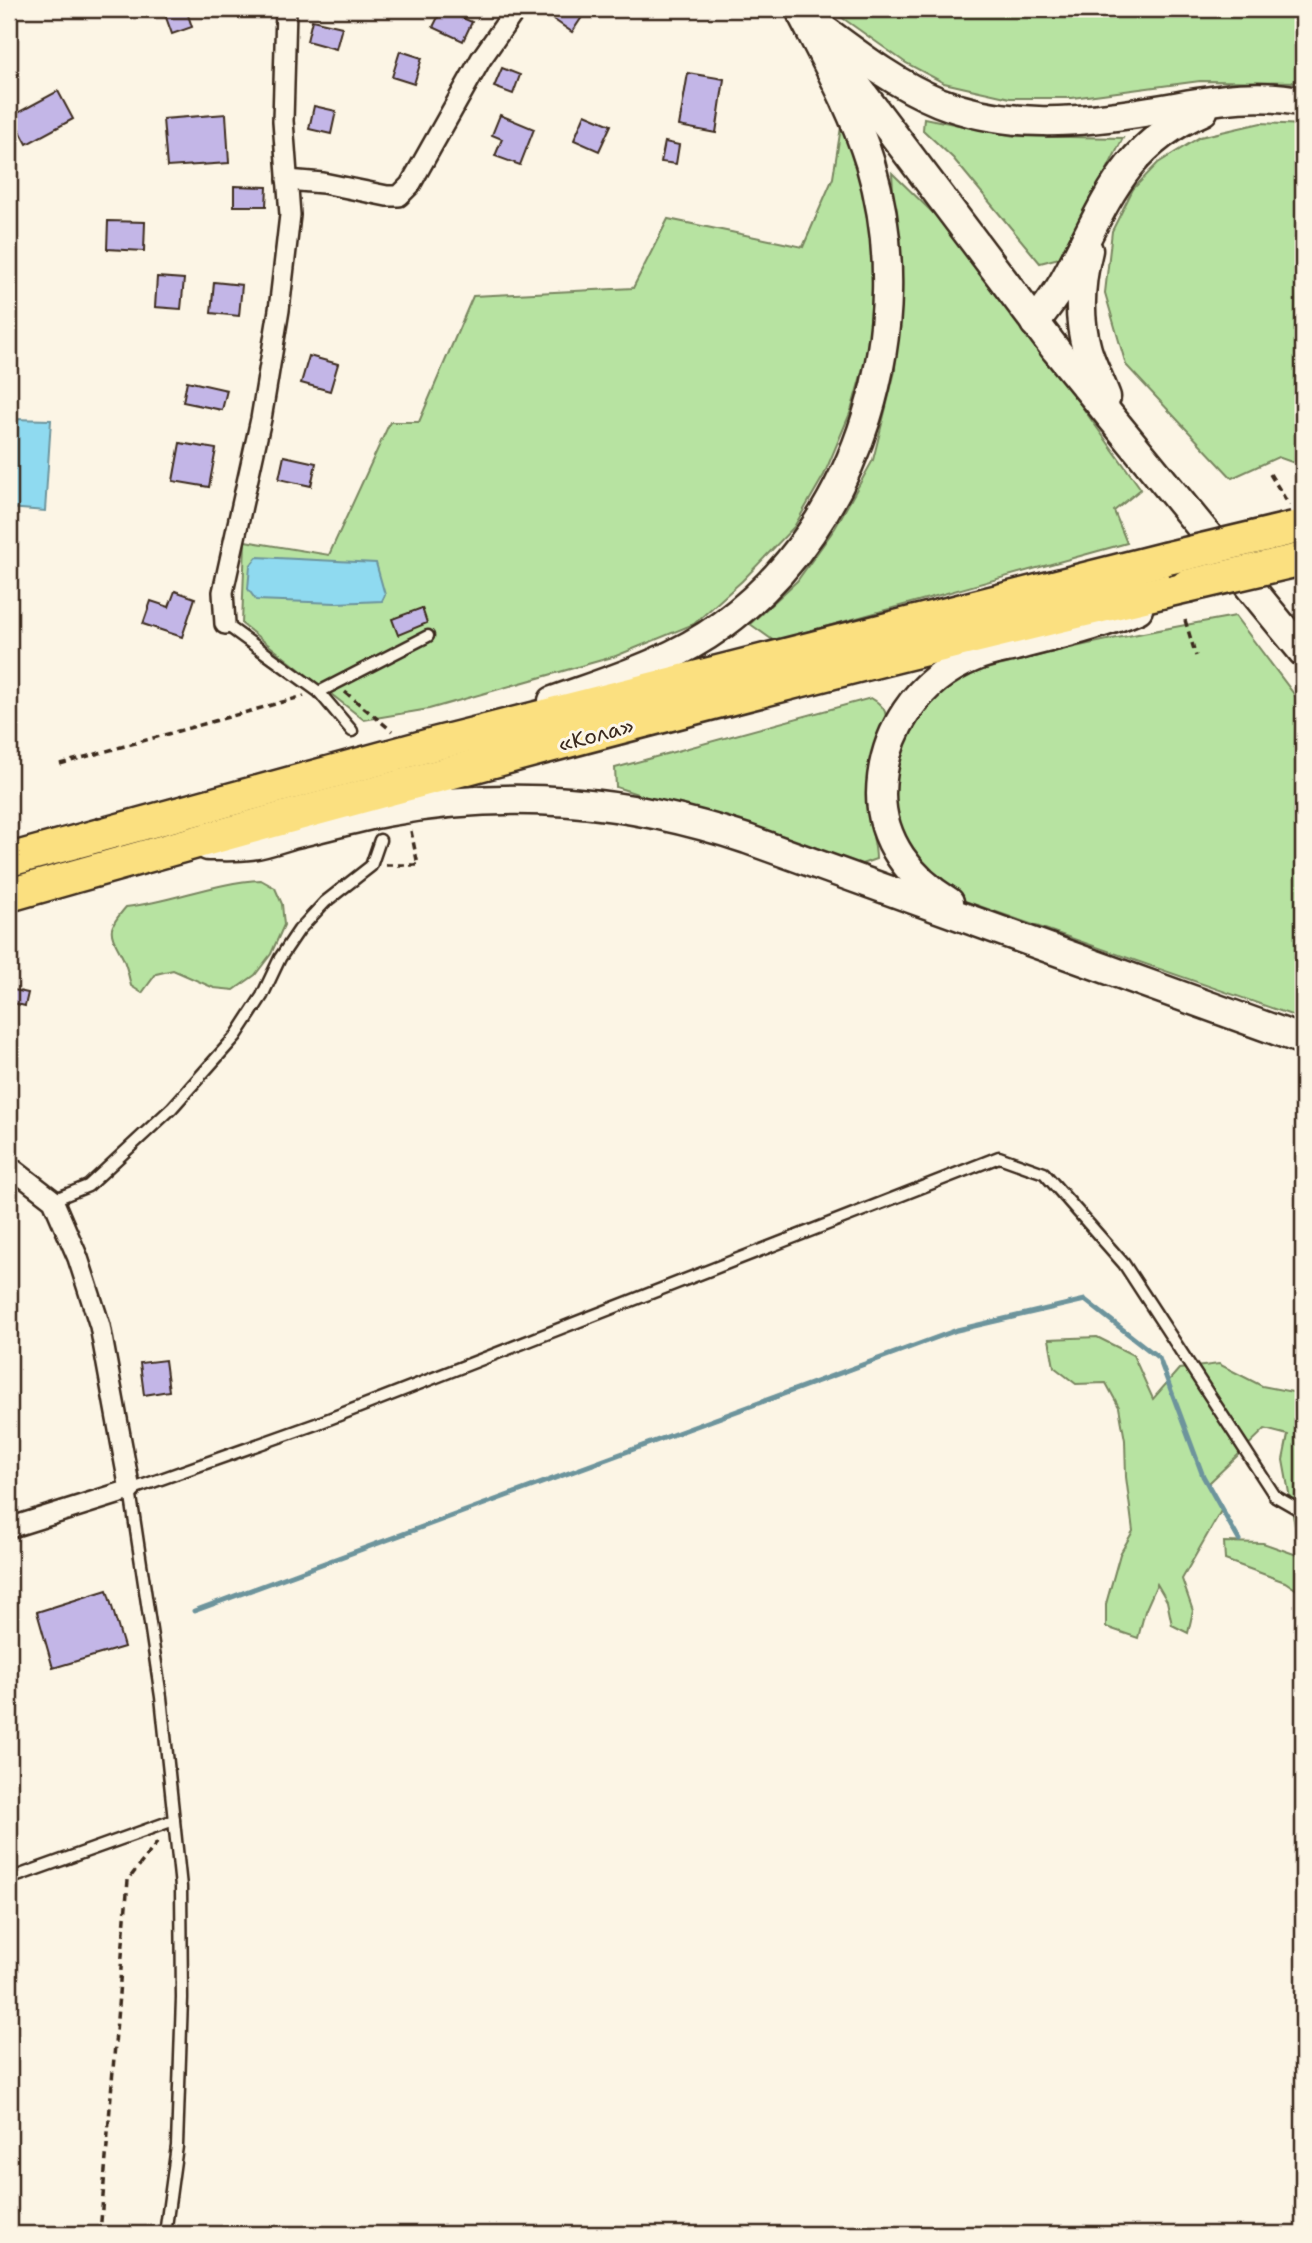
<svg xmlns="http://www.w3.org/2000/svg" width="1312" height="2243" viewBox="0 0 1312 2243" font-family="'Shantell Sans',sans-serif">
	<rect width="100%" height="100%" fill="#fcf5e5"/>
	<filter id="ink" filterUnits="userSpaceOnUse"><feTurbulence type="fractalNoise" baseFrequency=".0143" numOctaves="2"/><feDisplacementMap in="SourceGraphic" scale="14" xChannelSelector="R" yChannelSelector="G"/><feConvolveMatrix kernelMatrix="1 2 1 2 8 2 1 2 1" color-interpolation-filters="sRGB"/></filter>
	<g filter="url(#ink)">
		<g fill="#b7e3a1" stroke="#798660" stroke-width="2">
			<path d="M 857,9 L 1303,9 L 1303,82 L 1200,81 L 1072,98 L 1010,98 L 944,83 L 906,63 L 841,17 Z"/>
			<path d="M 924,118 L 1014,136 L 1123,138 L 1063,257 L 1040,263 L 953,158 L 923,130 Z"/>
			<path d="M 1261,123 L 1303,125 L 1303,466 L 1278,457 L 1232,478 L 1126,365 L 1105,293 L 1112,231 L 1133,189 L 1158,163 L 1200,137 Z"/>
			<path d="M 841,127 L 863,178 L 878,239 L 874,329 L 851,411 L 824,475 L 794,527 L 742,581 L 694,624 L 616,656 L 429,709 L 364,720 L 242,624 L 245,541 L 329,555 L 390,422 L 419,422 L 473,296 L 633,288 L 668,219 L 803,247 L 833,178 Z"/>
			<path d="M 892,173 L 965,244 L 1141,489 L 1114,511 L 1127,543 L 774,641 L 750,624 L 797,581 L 835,528 L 873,460 L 895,371 L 898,272 Z"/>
			<path d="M 1235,616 L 1303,706 L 1303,1019 L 942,893 C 932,881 919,870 911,857 C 872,795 901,714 962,679 C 979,669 1003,665 1023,660 C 1093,641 1164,629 1235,616 Z"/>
			<path d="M 871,698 C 878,702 887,709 886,719 C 885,732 873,742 872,755 C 869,778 867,804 871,826 C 873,838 876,847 876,859 L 856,866 L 616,787 L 615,768 Z"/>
			<path d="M 261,880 L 275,888 L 282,904 L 284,925 L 271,954 L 255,975 L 234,990 L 214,988 L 173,970 L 156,974 L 142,993 L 131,986 C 129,977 127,967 123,958 C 110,932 105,931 126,907 C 173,902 214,882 261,880 Z"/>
			<path d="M 1097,1337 L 1133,1355 L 1153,1399 L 1179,1369 L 1219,1364 L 1262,1386 L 1303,1394 L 1303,1594 L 1285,1582 L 1225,1560 L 1224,1542 L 1263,1543 L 1297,1555 L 1295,1526 L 1283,1460 L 1288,1435 L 1265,1429 L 1208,1484 L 1222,1509 L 1182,1579 L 1193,1611 L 1188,1633 L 1172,1625 L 1167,1601 L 1157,1584 L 1145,1611 L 1138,1638 L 1106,1627 L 1106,1604 L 1120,1554 L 1133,1531 L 1126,1477 L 1125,1440 L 1119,1407 L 1106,1383 L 1076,1384 L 1054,1367 L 1049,1339 Z"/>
		</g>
		<g fill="#8fdaf0" stroke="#6d949c" stroke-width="2">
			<path d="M 11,419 L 51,420 L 45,511 L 9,508 Z"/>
			<path d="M 257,557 L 376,563 L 385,595 L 382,601 L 336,603 L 256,600 L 248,589 L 250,566 Z"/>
		</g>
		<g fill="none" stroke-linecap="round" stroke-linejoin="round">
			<path stroke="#6d949c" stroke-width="5" d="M 194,1611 L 957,1330 L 1085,1300 L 1159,1358 L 1203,1476 L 1239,1540"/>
		</g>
		<g fill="#c3b6e7" stroke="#3b2a1e" stroke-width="2">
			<path d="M 163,9 L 186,9 L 192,27 L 172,34 Z"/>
			<path d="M 442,9 L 472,22 L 463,41 L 433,27 Z"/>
			<path d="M 559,9 L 576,9 L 584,14 L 572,32 L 553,19 Z"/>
			<path d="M 312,20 L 342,27 L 336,49 L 307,41 Z"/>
			<path d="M 400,51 L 422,58 L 414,84 L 392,77 Z"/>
			<path d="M 502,68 L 520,75 L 513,94 L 494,87 Z"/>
			<path d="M 688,73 L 724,79 L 716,133 L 679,126 Z"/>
			<path d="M 58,91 L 73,119 L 27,144 L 12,116 Z"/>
			<path d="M 314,106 L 336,111 L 331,134 L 309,129 Z"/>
			<path d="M 226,114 L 229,163 L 167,167 L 163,119 Z"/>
			<path d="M 585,114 L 611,125 L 599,151 L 574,140 Z"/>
			<path d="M 500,115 L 534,129 L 520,165 L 495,156 L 502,139 L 492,135 Z"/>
			<path d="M 665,142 L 679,145 L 676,164 L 661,162 Z"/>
			<path d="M 234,186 L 267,187 L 266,206 L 234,206 Z"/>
			<path d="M 108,221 L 145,222 L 144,251 L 107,249 Z"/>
			<path d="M 157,277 L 184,279 L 181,309 L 155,307 Z"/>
			<path d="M 214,282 L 242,285 L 239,316 L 211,313 Z"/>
			<path d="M 309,356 L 338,364 L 330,391 L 301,383 Z"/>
			<path d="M 187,381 L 227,390 L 222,410 L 183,402 Z"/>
			<path d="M 180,443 L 216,449 L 209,487 L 173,481 Z"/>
			<path d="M 284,456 L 316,463 L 311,486 L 279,479 Z"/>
			<path d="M 175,591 L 195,598 L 182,637 L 143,624 L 151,601 L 169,607 Z"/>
			<path d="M 422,608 L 427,623 L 398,635 L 392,619 Z"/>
			<path d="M 9,989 L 28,993 L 25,1006 L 9,1002 Z"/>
			<path d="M 165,1360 L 169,1391 L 144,1395 L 140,1363 Z"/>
			<path d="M 107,1590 L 124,1647 L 53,1668 L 37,1612 Z"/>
		</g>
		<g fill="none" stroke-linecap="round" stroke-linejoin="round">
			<g stroke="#3b2a1e" stroke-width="15">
				<g id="service">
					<path d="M 225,624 L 319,692 L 352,731"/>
					<path d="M 319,692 L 428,636"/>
					<path d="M 53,1200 L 88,1186 L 172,1108 L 236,1036 L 262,996 L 280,958 L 299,930 L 325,902 L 371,866 L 380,840"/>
					<path d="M 9,1879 L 174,1820"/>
					<path d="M 165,2234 L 177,2146 L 182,1998 L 181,1887 L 161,1697 L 130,1490 L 316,1424 L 999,1157 L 1044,1173 L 1124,1264 L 1275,1496 L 1303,1512"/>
				</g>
			</g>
			<g stroke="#3b2a1e" stroke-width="24">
				<g id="minor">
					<path d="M 287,180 L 323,183 L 387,196 L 399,196 L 410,185 L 481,59 L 516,9"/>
					<path d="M 225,624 L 223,592 L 261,419 L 279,310 L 290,215 L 283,121 L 286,9"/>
					<path d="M 9,1166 L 53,1200 L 78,1258 L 100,1326 L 130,1490 L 9,1528"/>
				</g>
			</g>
			<g stroke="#3b2a1e" stroke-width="33">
				<g id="secondary">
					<path d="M 804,15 C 847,46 890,82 939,102 C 1007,129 1079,123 1150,111 C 1202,103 1251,90 1303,102"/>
					<path d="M 844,69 L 1056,350 L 1303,652"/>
					<path d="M 1088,250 C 1080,282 1078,318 1087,350 C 1092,366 1100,381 1106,397"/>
					<path d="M 1035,323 C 1044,310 1055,297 1063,283 C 1104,210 1119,147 1203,111"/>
					<path d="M 553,701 C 611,680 672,662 722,625 C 861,524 919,326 870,163 C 854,111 827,63 802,14"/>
					<path d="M 208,846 C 222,846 237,847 251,845 C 265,843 279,838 292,834 C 323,827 354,818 385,812 C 511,789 627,799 747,839 L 1303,1040"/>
					<path d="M 949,902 C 911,879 881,841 881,794 C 882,733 917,680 974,657 C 987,651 1002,649 1015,646 C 1056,635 1099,626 1138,609"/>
				</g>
			</g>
			<g stroke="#3b2a1e" stroke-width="37">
				<g id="trunk">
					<path d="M 9,860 L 434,744 L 1164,559"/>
					<path d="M 9,895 C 399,784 792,678 1187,586"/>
				</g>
			</g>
			<g stroke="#3b2a1e" stroke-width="3.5" stroke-dasharray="7 5" stroke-linecap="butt">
				<path d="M 1270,474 L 1289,505"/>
				<path d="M 1185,620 L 1196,656"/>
				<path d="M 345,692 L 392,731"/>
				<path d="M 60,764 L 304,696"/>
				<path d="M 386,865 L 418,865 L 411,831"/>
				<path d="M 100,2234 L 128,1880 L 160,1839"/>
			</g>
			<use href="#service" stroke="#fcf5e5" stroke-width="10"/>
			<use href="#minor" stroke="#fcf5e5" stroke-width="19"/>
			<use href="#secondary" stroke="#fcf5e5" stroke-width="28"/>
			<use href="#trunk" stroke="#fbe080" stroke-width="32"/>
			<g stroke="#3b2a1e" stroke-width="37" stroke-linecap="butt">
				<g id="trunk-bridge">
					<path d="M 1164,559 L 1294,528"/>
					<path d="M 1187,586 L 1303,559"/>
				</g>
			</g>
			<use href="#trunk-bridge" stroke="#fbe080" stroke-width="32"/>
		</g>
	</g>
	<g text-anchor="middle" stroke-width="6" stroke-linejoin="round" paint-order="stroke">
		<g font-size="21" fill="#3b2a1e" stroke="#fcf5e5">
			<text transform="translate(596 735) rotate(-15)" y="7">«Кола»</text>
		</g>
	</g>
	<rect width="1312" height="2243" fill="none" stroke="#fcf5e5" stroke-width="35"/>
	<rect x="18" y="18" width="1277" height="2208" fill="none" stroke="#3b2a1e" stroke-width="2.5" filter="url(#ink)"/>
</svg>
